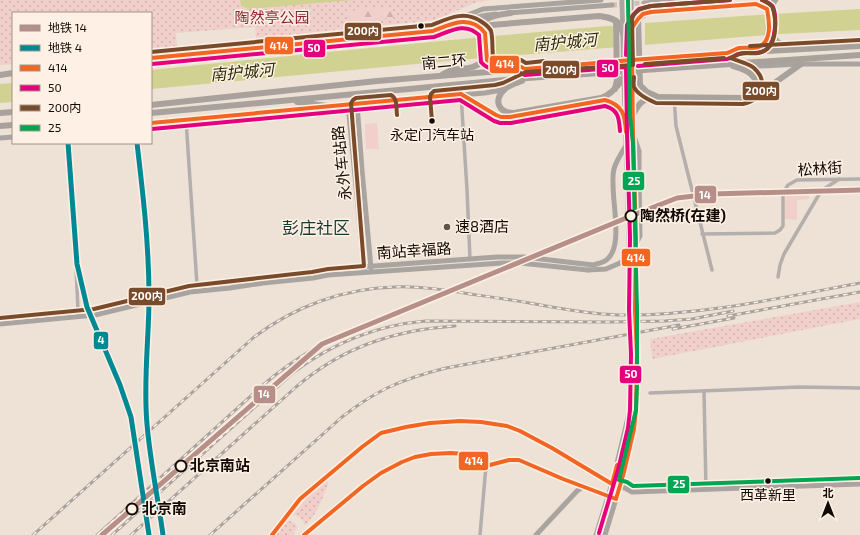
<svg xmlns="http://www.w3.org/2000/svg" width="860" height="535" viewBox="0 0 860 535" font-family="'Exo 2','Noto Sans SC',sans-serif">
	<defs>
		<pattern id="green-dots" width="8" height="8" patternUnits="userSpaceOnUse"><rect width="8" height="8" fill="#f1cfca"/><path d="M2 2h.1M6 6h.1" fill="none" stroke="#ceb0ac" stroke-width="1.8" stroke-linecap="round"/></pattern>
		<pattern id="forest-firs" width="22" height="20" patternUnits="userSpaceOnUse"><rect width="22" height="20" fill="#f1cfca"/><path d="M5 1l3.5 6h-7zM16 11l3.5 6h-7z" fill="#ceb0ac"/></pattern>
	</defs>
	<rect width="100%" height="100%" fill="#eee2d6"/>
	<g fill="url(#green-dots)">
		<path d="M 0,0 L 492,0 L 477,2 L 435,20 L 256,38 L 255,27 L 176,33 L 177,46 L 151,49 L 151,13 L 13,13 L 13,64 L 0,65 Z"/>
		<path d="M 860,302 L 860,319 L 652,359 L 650,339 Z"/>
		<path d="M 329,481 C 323,497 318,513 305,526 C 303,520 300,516 293,515 C 302,503 316,486 329,481 Z"/>
		<path d="M 288,521 C 293,521 296,523 297,528 L 293,535 L 276,535 L 284,523 Z"/>
	</g>
	<path fill="url(#forest-firs)" d="M 365,8 L 393,8 L 393,18 L 349,20 L 349,12 Z"/>
	<g fill="#f1cfca">
		<path d="M 377,123 L 379,149 L 366,149 L 365,124 Z"/>
		<path d="M 809,187 L 809,199 L 797,200 L 797,220 L 785,219 L 785,199 L 791,188 Z"/>
	</g>
	<g fill="#d1d291">
		<path d="M 240,0 L 353,0 L 248,9 L 241,6 Z"/>
		<path d="M 860,9 L 860,30 L 780,34 L 470,59 L 151,89 L 151,70 C 387,46 623,21 860,9 Z"/>
		<path d="M 13,83 L 13,102 L 0,103 L 0,84 Z"/>
	</g>
	<path fill="#eee2d6" d="M 645,21 L 645,47 L 614,49 L 613,28 L 611,24 Z"/>
	<g fill="none" stroke-linecap="round" stroke-linejoin="round">
		<g stroke="#cdc2b6" stroke-width="5" stroke-dasharray="5 2.5" stroke-linecap="butt">
			<path d="M 612,5 L 644,3"/>
			<path d="M 635,310 L 637,354"/>
			<path d="M 630,354 L 631,310"/>
		</g>
		<g stroke="#b4aeac" stroke-width="3.5">
			<path d="M 461,94 L 467,190 L 470,259"/>
			<path d="M 674,97 L 676,126 L 712,270"/>
			<path d="M 186,120 L 197,285"/>
			<path d="M 70,143 L 78,310"/>
			<path d="M 136,143 L 152,294 L 158,301"/>
			<path d="M 702,234 L 775,233 L 780,230 L 783,226 L 783,193 L 788,185 L 797,180 L 860,179"/>
			<path d="M 778,277 L 780,265 L 784,254 L 821,191 L 839,179"/>
			<path d="M 704,391 L 706,490"/>
			<path d="M 650,393 L 800,387 L 860,388"/>
			<path d="M 480,535 L 486,466"/>
		</g>
		<g stroke="#aaa4a0" stroke-width="5">
			<path d="M 644,3 L 683,0"/>
			<path d="M 508,13 L 612,5"/>
			<path d="M 460,18 L 483,9 L 601,0"/>
			<path d="M 460,22 C 468,23 476,24 482,29"/>
			<path d="M 151,58 L 433,31 C 454,24 474,16 496,14"/>
			<path d="M 745,65 L 760,66 L 801,64 L 860,64"/>
			<path d="M 624,77 L 631,310"/>
			<path d="M 633,88 L 636,238 L 635,310"/>
			<path d="M 348,104 L 364,269"/>
			<path d="M 357,104 L 362,170 L 371,268"/>
			<path d="M 151,123 L 327,106 L 485,93 L 496,91 L 505,89"/>
			<path d="M 0,138 L 13,137"/>
			<path d="M 635,139 L 639,151 L 639,181"/>
			<path d="M 0,317 L 94,309 L 152,294 L 197,285 L 236,282 L 257,278 L 305,274 L 333,269 L 497,257 L 524,257 L 593,265 C 597,264 601,263 605,261 C 627,247 608,192 614,169 C 616,161 622,152 627,144"/>
			<path d="M 0,324 L 95,315 L 190,292 L 230,288 L 263,283 L 313,278 L 328,275 L 502,263 L 520,263 L 588,270"/>
			<path d="M 612,484 L 625,488 L 632,492 L 860,484"/>
			<path d="M 536,535 L 577,491 L 584,486 L 616,499"/>
			<path d="M 596,535 L 612,484 L 630,409 L 631,385 L 630,354"/>
			<path d="M 605,535 L 624,473 L 634,429 L 636,410 L 637,354"/>
		</g>
		<g stroke="#a8a19c" stroke-width="6">
			<path d="M 775,0 C 769,8 771,15 771,24 C 774,54 788,42 808,44 C 811,45 815,46 817,47"/>
			<path d="M 632,28 C 638,19 641,15 651,12 L 756,4 L 763,4 L 771,0"/>
			<path d="M 732,51 C 750,44 769,55 768,27"/>
			<path d="M 733,66 C 743,69 757,73 756,86 C 755,91 753,93 748,96"/>
			<path d="M 521,67 C 510,63 497,68 487,60 L 485,33 L 488,27 L 491,25 L 599,16 C 605,17 615,18 619,24 C 621,27 622,31 623,34"/>
			<path d="M 443,74 C 446,73 449,71 452,70 C 462,68 475,70 482,61 C 481,50 476,25 487,19 C 494,15 504,14 511,13"/>
			<path d="M 0,75 L 13,73"/>
			<path d="M 632,77 L 647,92 L 656,96"/>
			<path d="M 522,81 C 517,83 509,85 505,89 C 493,100 498,113 514,113 L 601,98 C 611,95 618,86 624,77"/>
			<path d="M 461,94 L 496,115 L 501,117 L 519,116"/>
			<path d="M 297,102 L 327,106"/>
			<path d="M 599,102 C 613,99 617,104 624,116"/>
			<path d="M 151,105 L 377,81 L 439,76 L 727,53 L 860,46"/>
			<path d="M 0,113 L 13,112"/>
			<path d="M 151,113 L 527,78 L 860,55"/>
			<path d="M 633,115 C 638,105 641,100 653,97 L 743,98 L 753,97 L 759,94 L 801,64"/>
			<path d="M 0,126 L 13,125"/>
		</g>
		<g stroke="#a8a19d" stroke-width="3">
			<g id="rail">
				<path d="M 728,316 L 860,292"/>
				<path d="M 673,329 L 734,318"/>
				<path d="M 33,535 L 253,338 C 293,307 344,288 395,287 C 420,286 445,290 470,294 C 491,297 513,300 535,304 C 562,309 590,314 618,315 C 700,316 780,298 860,283"/>
				<path d="M 97,535 L 263,385 C 296,357 325,340 367,327"/>
				<path d="M 112,535 L 294,372 C 333,343 377,325 426,321 L 609,322 L 665,321 L 692,319 L 733,311"/>
				<path d="M 131,535 L 296,387 C 343,347 394,330 455,326"/>
				<path d="M 210,535 L 342,417 C 356,406 371,396 387,388 C 406,379 426,373 446,368 L 679,325"/>
			</g>
		</g>
		<use href="#rail" stroke="#fef0e4" stroke-width="1.5" stroke-dasharray="4.5" stroke-linecap="butt"/>
		<g stroke="#aaa4a0" stroke-width="5">
			<path d="M 622,0 L 624,77"/>
			<path d="M 631,0 L 633,88"/>
			<path d="M 588,270 L 606,269 L 620,263 L 632,252 L 640,236 L 639,181"/>
		</g>
		<g stroke="#a8a19c" stroke-width="6">
			<path d="M 638,19 L 640,85"/>
			<path d="M 615,89 L 617,80 L 616,21"/>
		</g>
		<g stroke="#fef0e4" stroke-width="7">
			<g id="bus-1">
				<path d="M 756,4 L 767,9 C 769,20 773,42 758,47 C 752,49 745,47 739,48 C 735,49 731,52 727,53 L 632,60 L 632,28 L 638,19 L 643,14 L 651,12 Z"/>
				<path d="M 151,58 L 433,31 C 451,24 470,14 485,33 L 487,60 C 499,68 514,61 525,69 L 632,60"/>
				<path d="M 151,123 L 461,94 L 496,115 L 501,117 L 510,117 L 605,100 C 623,105 625,115 626,132"/>
				<path d="M 272,535 L 300,499 L 362,447 L 381,433 L 406,427 L 430,423 L 460,421 L 481,422 L 507,426 L 520,431 L 552,448 L 612,484 L 617,465"/>
				<path d="M 304,535 L 363,486 L 381,473 L 402,462 L 415,457 L 431,454 L 451,453 L 464,454 L 479,465 L 486,466 L 509,460 L 519,460 L 563,479 L 616,499 L 624,472 L 634,429 L 636,410 L 637,354 L 635,310 L 636,238 L 633,131 L 632,60"/>
			</g>
		</g>
		<g stroke="#fef0e4" stroke-width="7">
			<g id="bus-2">
				<path d="M 626,55 L 627,25 L 633,15 L 639,9 L 651,6 L 730,0"/>
				<path d="M 152,64 L 434,37 C 449,32 464,21 479,35 L 481,62 C 490,73 504,69 516,71 C 519,72 522,74 525,75 L 626,67 L 627,131 L 630,238 L 629,310 L 631,354 L 630,410 L 628,428 L 618,470 L 599,533"/>
				<path d="M 638,66 L 727,59 C 732,58 735,55 739,54 C 748,51 759,56 767,49 C 776,41 777,17 773,7 C 771,3 766,2 762,0"/>
				<path d="M 152,129 L 460,100 L 494,121 L 500,123 L 511,123 L 605,106 C 619,110 619,119 620,131"/>
			</g>
		</g>
		<g stroke="#fef0e4" stroke-width="7">
			<g id="bus-3">
				<path d="M 750,46 L 860,40"/>
				<path d="M 151,52 L 432,25 C 449,18 465,10 482,22 C 485,24 489,27 491,31 C 493,38 492,49 493,56 L 498,59 L 515,59 L 521,60 L 526,63 L 544,61"/>
				<path d="M 645,64 L 724,58"/>
				<path d="M 634,77 C 634,80 633,84 634,87 C 637,94 649,100 656,103 L 743,104 C 762,100 769,82 754,68 C 748,63 738,61 730,58 C 733,57 736,55 739,54 C 745,52 752,54 758,53 C 774,50 776,33 775,19 C 773,7 774,5 762,0"/>
				<path d="M 432,121 L 430,97 L 431,94 L 434,91 L 495,85 L 503,83 L 526,72 L 633,65 L 632,19 C 635,10 642,8 651,6 L 730,0"/>
				<path d="M 0,318 L 94,309 L 189,286 L 312,272 L 328,269 L 364,266 L 351,103 L 353,100 L 356,98 L 391,95 C 398,99 396,108 397,115"/>
			</g>
		</g>
		<g stroke="#fef0e4" stroke-width="7">
			<path id="bus-4" d="M 628,0 L 630,116 L 633,144 L 637,310 L 637,385 L 636,410 L 619,480 L 627,482 L 633,486 L 860,478"/>
		</g>
		<use href="#bus-1" stroke="#f26522" stroke-width="4"/>
		<use href="#bus-2" stroke="#e5007d" stroke-width="4"/>
		<use href="#bus-3" stroke="#7a4b2a" stroke-width="4"/>
		<use href="#bus-4" stroke="#00a651" stroke-width="4"/>
		<g stroke="#fef0e4" stroke-width="8">
			<path id="metro-1" d="M 102,535 L 322,344 L 631,216 L 677,198 L 694,196 L 712,194 L 860,190"/>
		</g>
		<g stroke="#fef0e4" stroke-width="8">
			<g id="metro-2">
				<path d="M 68,143 L 77,264 L 87,307 L 120,385 L 131,417 L 149,535"/>
				<path d="M 137,143 C 143,194 149,245 149,297 C 149,339 143,382 147,424 C 150,461 158,498 163,535"/>
			</g>
		</g>
		<use href="#metro-1" stroke="#b78f89" stroke-width="5"/>
		<use href="#metro-2" stroke="#008994" stroke-width="5"/>
	</g>
	<g fill="#110a04" stroke="#fef0e4" stroke-width="1.5">
		<circle cx="421" cy="26" r="3.5"/>
		<circle cx="432" cy="121" r="3.5"/>
		<circle cx="768" cy="481" r="3.5"/>
	</g>
	<g fill="#fef0e4" stroke="#110a04" stroke-width="2">
		<circle cx="631" cy="216" r="5.5"/>
		<circle cx="181" cy="466" r="5.5"/>
		<circle cx="132" cy="509" r="5.5"/>
	</g>
	<circle fill="#5e564e" stroke="#fef0e4" stroke-width="1.5" cx="447" cy="227" r="4"/>
	<g text-anchor="middle" stroke-width="3" stroke-linejoin="round" paint-order="stroke">
		<g font-size="14" fill="#110a04" stroke="#fef0e4">
			<text x="432" y="140">永定门汽车站</text>
			<text x="768" y="500">西革新里</text>
		</g>
		<g font-size="15" fill="#8f2333" stroke="#fef0e4">
			<text x="272" y="23">陶然亭公园</text>
		</g>
		<g font-size="15" fill="#110a04" stroke="#fef0e4">
			<text transform="translate(444 62) rotate(-5)" y="5">南二环</text>
			<text transform="translate(342 163) rotate(-96)" y="5">永外车站路</text>
			<text transform="translate(820 169) rotate(-4)" y="5">松林街</text>
			<text transform="translate(414 251) rotate(-4)" y="5">南站幸福路</text>
		</g>
		<g font-size="15" font-weight="bold" fill="#110a04" stroke="#fef0e4" text-anchor="start">
			<text x="640" y="221">陶然桥(在建)</text>
			<text x="190" y="471">北京南站</text>
			<text x="142" y="514">北京南</text>
		</g>
		<g font-size="15" fill="#110a04" stroke="#fef0e4" text-anchor="start">
			<text x="455" y="232">速8酒店</text>
		</g>
		<g font-size="16" font-style="italic" fill="#2a2c05" stroke="#fef0e4">
			<text transform="translate(565 42) rotate(-5)" y="6">南护城河</text>
			<text transform="translate(242 72) rotate(-5)" y="6">南护城河</text>
		</g>
		<g font-size="17" fill="#183934" stroke="#fef0e4">
			<text x="316" y="234">彭庄社区</text>
		</g>
	</g>
	<g stroke="#fef0e4" stroke-width="1.5">
		<rect x="344" y="22" width="38" height="19" rx="4" fill="#7a4b2a"/>
		<rect x="264" y="36" width="30" height="19" rx="4" fill="#f26522"/>
		<rect x="303" y="39" width="23" height="19" rx="4" fill="#e5007d"/>
		<rect x="489" y="55" width="31" height="19" rx="4" fill="#f26522"/>
		<rect x="596" y="59" width="23" height="19" rx="4" fill="#e5007d"/>
		<rect x="542" y="60" width="38" height="19" rx="4" fill="#7a4b2a"/>
		<rect x="742" y="81" width="38" height="20" rx="4" fill="#7a4b2a"/>
		<rect x="622" y="171" width="23" height="20" rx="4" fill="#00a651"/>
		<rect x="694" y="185" width="23" height="19" rx="4" fill="#b78f89"/>
		<rect x="621" y="248" width="30" height="19" rx="4" fill="#f26522"/>
		<rect x="128" y="287" width="38" height="19" rx="4" fill="#7a4b2a"/>
		<rect x="93" y="331" width="16" height="19" rx="4" fill="#008994"/>
		<rect x="619" y="365" width="23" height="19" rx="4" fill="#e5007d"/>
		<rect x="253" y="385" width="23" height="19" rx="4" fill="#b78f89"/>
		<rect x="458" y="451" width="31" height="20" rx="4" fill="#f26522"/>
		<rect x="667" y="475" width="23" height="19" rx="4" fill="#00a651"/>
	</g>
	<g font-size="11" text-anchor="middle" font-weight="bold" fill="#fff">
		<text x="363" y="35">200内</text>
		<text x="279" y="50">414</text>
		<text x="314" y="52">50</text>
		<text x="505" y="68">414</text>
		<text x="608" y="72">50</text>
		<text x="561" y="74">200内</text>
		<text x="761" y="95">200内</text>
		<text x="634" y="185">25</text>
		<text x="705" y="199">14</text>
		<text x="636" y="262">414</text>
		<text x="147" y="300">200内</text>
		<text x="101" y="344">4</text>
		<text x="631" y="378">50</text>
		<text x="264" y="398">14</text>
		<text x="474" y="465">414</text>
		<text x="679" y="488">25</text>
	</g>
	<rect x="12" y="12" width="140" height="132" fill="#fef0e4" stroke="#9f948a"/>
	<rect x="20" y="25" width="20" height="6" fill="#b78f89" stroke="#9f948a"/>
	<text x="48" y="32" font-size="12" fill="#110a04">地铁 14</text>
	<rect x="20" y="45" width="20" height="6" fill="#008994" stroke="#9f948a"/>
	<text x="48" y="52" font-size="12" fill="#110a04">地铁 4</text>
	<rect x="20" y="65" width="20" height="6" fill="#f26522" stroke="#9f948a"/>
	<text x="48" y="72" font-size="12" fill="#110a04">414</text>
	<rect x="20" y="85" width="20" height="6" fill="#e5007d" stroke="#9f948a"/>
	<text x="48" y="92" font-size="12" fill="#110a04">50</text>
	<rect x="20" y="105" width="20" height="6" fill="#7a4b2a" stroke="#9f948a"/>
	<text x="48" y="112" font-size="12" fill="#110a04">200内</text>
	<rect x="20" y="125" width="20" height="6" fill="#00a651" stroke="#9f948a"/>
	<text x="48" y="132" font-size="12" fill="#110a04">25</text>
	<g transform="translate(828 503)" stroke="#fef0e4" stroke-width="3" paint-order="stroke">
	<path d="M0-3L7 15L0 10L-7 15Z" fill="#110a04"/>
	<text y="-6" font-size="11" font-weight="bold" text-anchor="middle" fill="#110a04">北</text>
	</g>
</svg>
